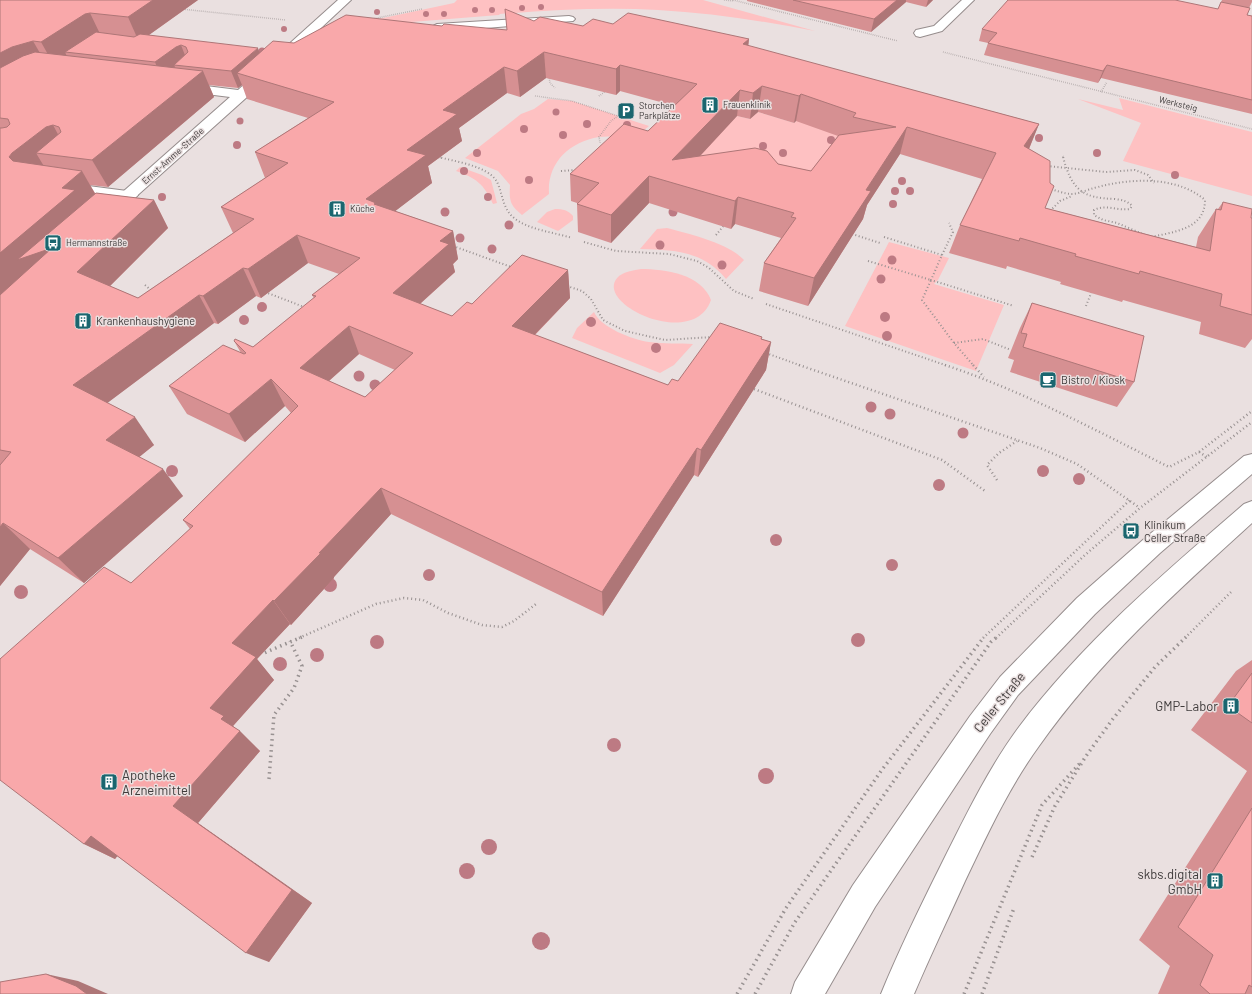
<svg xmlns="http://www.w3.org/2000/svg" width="1252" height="994" viewBox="0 0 1252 994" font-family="Barlow,sans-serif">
	<rect width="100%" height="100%" fill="#eae0e0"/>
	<g fill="#fec1c2">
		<path d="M 457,0 L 703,0 L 815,31 C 763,21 711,13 658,10 C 605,7 553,10 500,14 L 499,15 L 336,28 L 454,3 Z"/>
		<path d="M 1119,98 L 1252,132 L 1252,196 L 1123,161 L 1141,123 L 1078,99 L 1123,110 Z"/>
		<path d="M 548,99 L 572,101 L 649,126 C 627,145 623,134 599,137 C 569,142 547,163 549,194 L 522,215 C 510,205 509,201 510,185 L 498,171 L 465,158 L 521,114 L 534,109 Z"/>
		<path d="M 758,112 L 794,123 L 800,118 L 874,140 L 819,181 L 694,161 L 737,116 L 750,119 Z"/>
		<path d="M 460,167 L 482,175 L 491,180 L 497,203 L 493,204 C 484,184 476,178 456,171 Z"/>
		<path d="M 555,209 C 563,209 568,210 573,216 L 573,220 L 558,231 L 537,222 L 547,212 Z"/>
		<path d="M 667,228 C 690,234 728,243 744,260 L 726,279 C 703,251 675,250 640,249 L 657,229 Z"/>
		<path d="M 889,242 L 949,258 L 938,280 L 934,284 L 1004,305 L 976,371 L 845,326 Z"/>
		<path d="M 641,269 C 665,269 701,274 711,300 C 693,351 592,303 618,277 C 623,272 634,270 641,269 Z"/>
		<path d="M 594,312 C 600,327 633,340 649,342 C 664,344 679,343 693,344 L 674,365 L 660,373 L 572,338 L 577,328 Z"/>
	</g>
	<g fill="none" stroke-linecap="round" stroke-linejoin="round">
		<g stroke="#968d8d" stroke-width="2">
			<g id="service">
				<path d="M 569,16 L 573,17 L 575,19 L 573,21 L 437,32 L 433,30 L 431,28 L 433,26 L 437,24 Z"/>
				<path d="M 65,183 L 135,192 L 138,195 L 135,198 C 118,203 78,196 60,191 L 57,188 L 60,185 Z"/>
			</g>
		</g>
		<g stroke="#968d8d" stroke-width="2">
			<g id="minor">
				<path d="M 338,0 L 351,0 L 247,97 L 111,219 L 105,221 L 99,219 L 97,216 L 99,213 L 230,97 L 182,91 L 177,90 L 176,87 L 177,84 L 182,83 L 238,90 Z"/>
				<path d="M 962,0 L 974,0 L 942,31 L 920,37 L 916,36 L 914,33 L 916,30 L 934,26 Z"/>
			</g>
		</g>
		<g stroke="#968d8d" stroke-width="2">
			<g id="secondary">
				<path d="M 1252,454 L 1252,474 L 1160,553 L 1095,614 L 1018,695 L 990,734 L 875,907 L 825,994 L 791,994 L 795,982 L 853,885 L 970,716 L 1000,677 L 1077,598 L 1144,539 L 1244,456 Z"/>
				<path d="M 1252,501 L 1252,523 C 1176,592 1099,661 1039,746 C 1009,787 987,835 965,881 C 948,919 930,956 914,994 L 881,994 C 899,950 920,907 941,865 C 965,817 988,769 1019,727 C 1083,642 1164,573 1244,504 Z"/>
			</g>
		</g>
		<g stroke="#989191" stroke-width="1.5" stroke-dasharray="0.5 1.5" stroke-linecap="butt">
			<path d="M 724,0 L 734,1"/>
			<path d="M 733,0 L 898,41"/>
			<path d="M 181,9 L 286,20"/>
			<path d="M 372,19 L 422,9"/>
			<path d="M 943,52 L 1252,129"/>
			<path d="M 549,76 L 550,83 L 555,88"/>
			<path d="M 1101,92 L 1107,82"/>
			<path d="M 535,96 L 572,101 L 618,116"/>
			<path d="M 599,96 L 606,91"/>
			<path d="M 600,143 L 599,137 L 611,121 L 618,116"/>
			<path d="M 1063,156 L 1064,158"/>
			<path d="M 436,157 L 442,158"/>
		</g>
		<g stroke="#989191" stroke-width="2" stroke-dasharray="1 2.5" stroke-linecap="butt">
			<path d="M 438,157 C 453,161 489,166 497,182 C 503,194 502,208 514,218 C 529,230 553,232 572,238"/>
			<path d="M 1063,157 C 1072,190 1082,198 1115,199 C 1122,200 1128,201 1132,206 L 1130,209 C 1117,211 1106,204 1094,210 L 1094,215 L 1103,220 L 1117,223 L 1145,235"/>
			<path d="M 1047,166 L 1106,172 L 1135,170 L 1148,175 L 1154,183"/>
			<path d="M 561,171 L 576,170"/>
			<path d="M 1051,189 C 1077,198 1074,193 1098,187 C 1132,178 1177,176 1205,200 C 1205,229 1174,232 1151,237"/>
			<path d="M 1050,211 L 1060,201 L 1072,196"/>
			<path d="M 852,234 L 880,243"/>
			<path d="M 716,235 L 725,224"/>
			<path d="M 884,237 L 942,255 L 931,280 L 1014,306"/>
			<path d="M 584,242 L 616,251 L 669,254 L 697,261 L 709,268 L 734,291 L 754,299"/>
			<path d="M 453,246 L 514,268"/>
			<path d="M 942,255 L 953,232 L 949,223"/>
			<path d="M 868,261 L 931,280 L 922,300 L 954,343 L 974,366"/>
			<path d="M 145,285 L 152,291"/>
			<path d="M 567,286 L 582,291 L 591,299 L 603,320 L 625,331 L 665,340 L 712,337"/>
			<path d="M 265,292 L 304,307"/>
			<path d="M 766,304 L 948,366"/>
			<path d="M 1086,306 L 1092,291"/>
			<path d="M 954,343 L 983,339 L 1011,350"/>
			<path d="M 766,353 L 802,366"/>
		</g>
		<g stroke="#989191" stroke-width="2.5" stroke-dasharray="1 3" stroke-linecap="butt">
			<path d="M 799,365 L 1040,448 L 1077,464 L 1140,508"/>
			<path d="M 945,365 C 1023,391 1095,430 1169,467 L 1199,452 L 1252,411"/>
			<path d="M 973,365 L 984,377"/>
			<path d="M 754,389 L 942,460 L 985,491"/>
			<path d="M 1199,452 L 1207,457"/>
			<path d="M 997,480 L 987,465 L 999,453 L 1017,441"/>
			<path d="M 299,638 L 376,604 L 404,598 L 423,600 L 448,613 L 482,625 L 502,627 L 514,621 L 536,604"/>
			<path d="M 983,638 L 1130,500"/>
			<path d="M 996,638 L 1085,555 L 1140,508 L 1252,422"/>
			<path d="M 1185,638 L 1232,591"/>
		</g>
		<g stroke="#989191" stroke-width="3.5" stroke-dasharray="1.5 4" stroke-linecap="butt">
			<path d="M 260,651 L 264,653 L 302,637"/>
			<path d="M 269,779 L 274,715 L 294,688 L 302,666 L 290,641"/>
			<path d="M 1032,857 L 1055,806 L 1086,756 L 1112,720 L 1155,667 L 1186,637"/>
			<path d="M 737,994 L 786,908 L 881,771 L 984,637"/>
			<path d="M 755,994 L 795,922 L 991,642 L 997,637"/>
			<path d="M 964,994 L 1042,805 L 1082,761"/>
			<path d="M 982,994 L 1014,908"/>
		</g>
		<use href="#service" fill="#fff" fill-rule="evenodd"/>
		<use href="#minor" fill="#fff" fill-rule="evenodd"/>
		<use href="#secondary" fill="#fff" fill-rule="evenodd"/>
	</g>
	<g fill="#bd7a83">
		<circle cx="541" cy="7" r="3"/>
		<circle cx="522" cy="8" r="3"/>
		<circle cx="475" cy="10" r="3"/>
		<circle cx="492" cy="10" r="3"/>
		<circle cx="377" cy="12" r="3"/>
		<circle cx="426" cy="14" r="3"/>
		<circle cx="444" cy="14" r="3"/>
		<circle cx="284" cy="29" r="3"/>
		<circle cx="262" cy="51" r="3.5"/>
		<circle cx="556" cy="112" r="3.5"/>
		<circle cx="240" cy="121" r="3.5"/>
		<circle cx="587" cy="124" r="4"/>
		<circle cx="627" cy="125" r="4"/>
		<circle cx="524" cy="129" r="4"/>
		<circle cx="563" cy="135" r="4"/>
		<circle cx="1039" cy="138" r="4"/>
		<circle cx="831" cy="140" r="4"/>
		<circle cx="237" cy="145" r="4"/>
		<circle cx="763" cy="146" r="4"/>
		<circle cx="477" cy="153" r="4"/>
		<circle cx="783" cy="153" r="4"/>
		<circle cx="1097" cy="153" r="4"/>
		<circle cx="464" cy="171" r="4"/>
		<circle cx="1175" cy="175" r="4"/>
		<circle cx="529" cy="180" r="4"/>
		<circle cx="902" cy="181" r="4"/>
		<circle cx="895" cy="191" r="4"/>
		<circle cx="910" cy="191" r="4"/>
		<circle cx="162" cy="197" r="4"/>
		<circle cx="488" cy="197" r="4"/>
		<circle cx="893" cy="204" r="4"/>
		<circle cx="445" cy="212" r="4.5"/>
		<circle cx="673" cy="212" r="4.5"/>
		<circle cx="509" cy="225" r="4.5"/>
		<circle cx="460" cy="238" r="4.5"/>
		<circle cx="660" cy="245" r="4.5"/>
		<circle cx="492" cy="249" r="4.5"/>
		<circle cx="892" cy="260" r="4.5"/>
		<circle cx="722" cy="265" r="4.5"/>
		<circle cx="881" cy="279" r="4.5"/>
		<circle cx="262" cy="307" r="5"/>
		<circle cx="885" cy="317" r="5"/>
		<circle cx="244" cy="320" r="5"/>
		<circle cx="591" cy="322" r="5"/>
		<circle cx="887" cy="336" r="5"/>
		<circle cx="656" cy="348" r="5"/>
		<circle cx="359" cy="376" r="5.5"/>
		<circle cx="375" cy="385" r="5.5"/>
		<circle cx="871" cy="407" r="5.5"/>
		<circle cx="890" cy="414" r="5.5"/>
		<circle cx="963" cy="433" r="5.5"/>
		<circle cx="172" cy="471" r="6"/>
		<circle cx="1043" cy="471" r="6"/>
		<circle cx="1079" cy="479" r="6"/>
		<circle cx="939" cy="485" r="6"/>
		<circle cx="776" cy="540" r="6"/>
		<circle cx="892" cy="565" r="6"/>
		<circle cx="429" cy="575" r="6"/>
		<circle cx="330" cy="585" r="7"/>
		<circle cx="21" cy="592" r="7"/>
		<circle cx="858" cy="640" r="7"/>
		<circle cx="377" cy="642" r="7"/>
		<circle cx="317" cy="655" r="7"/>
		<circle cx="280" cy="664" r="7"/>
		<circle cx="614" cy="745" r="7"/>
		<circle cx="766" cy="776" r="8"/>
		<circle cx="489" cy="847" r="8"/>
		<circle cx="467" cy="871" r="8"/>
		<circle cx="541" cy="941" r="9"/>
	</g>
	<g fill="#d69092" fill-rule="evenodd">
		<path d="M 0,0 L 198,0 L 149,35 L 260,53 L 294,43 L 442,26 L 507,30 L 534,21 L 583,26 L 613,24 L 749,39 L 748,46 L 1039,124 L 1029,149 L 1045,208 L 1196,247 L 1198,237 L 1216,209 L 1218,209 L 1223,202 L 1252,218 L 1252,339 L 1245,348 L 1199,334 L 1201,322 L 1123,300 L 1122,302 L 1060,284 L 1061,282 L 1007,266 L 1006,269 L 949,253 L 960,225 L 982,179 L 900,154 L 867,205 L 863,219 L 808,306 L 759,291 L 764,263 L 781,238 L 735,224 L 731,229 L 649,203 L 611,243 L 578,232 L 577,204 L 577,203 L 571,201 L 570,174 L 648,131 L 675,106 L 620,91 L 616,95 L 546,78 L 520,97 L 507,93 L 459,128 L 462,141 L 428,166 L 432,183 L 395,211 L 453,231 L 458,259 L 453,264 L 455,272 L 420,304 L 452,316 L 472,304 L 568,270 L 570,298 L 535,335 L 668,385 L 678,381 L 762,339 L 771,342 L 766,370 L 698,477 L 694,475 L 603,616 L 391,514 L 334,577 L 334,578 L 291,625 L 290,624 L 257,659 L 274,680 L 233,726 L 260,751 L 198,823 L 312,903 L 269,962 L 117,856 L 115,859 L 84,844 L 131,583 L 190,529 L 183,520 L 291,413 L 285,406 L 245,442 L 187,414 L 169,386 L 241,353 L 234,341 L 253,347 L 314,298 L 312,295 L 339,274 L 308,263 L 261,298 L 256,296 L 218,324 L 214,323 L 107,403 L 154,445 L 139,457 L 183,496 L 84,583 L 30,549 L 0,586 ZM 209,85 L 238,88 L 242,85 L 247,99 L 308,118 L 255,152 L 265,178 L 221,207 L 233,233 L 138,298 L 110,286 L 168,228 L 154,200 L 95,193 L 90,185 L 108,187 L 214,97 ZM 758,112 L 794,123 L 796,121 L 838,136 L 811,171 L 778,164 L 700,156 L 737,116 L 750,119 ZM 359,354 L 395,370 L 365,397 L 329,381 Z"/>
		<path d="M 747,0 L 933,0 L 926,7 L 906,2 L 871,32 L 747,1 Z"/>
		<path d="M 1222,0 L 1252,0 L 1252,2 L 1249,8 L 1247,15 L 1252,16 L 1252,114 L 1101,78 L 1098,83 L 984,55 L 988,43 L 979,41 L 982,29 L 1218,9 Z"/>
		<path d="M 1032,303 L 1134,382 L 1117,407 L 1010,372 L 1014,360 L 1008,358 L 1020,328 Z"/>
		<path d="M 1252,660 L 1252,994 L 1158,994 L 1170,966 L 1139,940 L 1247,771 L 1191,730 L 1236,671 Z"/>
	</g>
	<g fill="#ae7677">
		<path d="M 153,0 L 198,0 L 139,42 L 128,17 Z"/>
		<path d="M 897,0 L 906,0 L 906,2 L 871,32 L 874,19 Z"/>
		<path d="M 928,0 L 933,0 L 926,7 Z"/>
		<path d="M 90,13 L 102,38 L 65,52 L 68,59 L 55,67 L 41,42 L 85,14 Z"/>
		<path d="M 749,39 L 746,65 L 743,44 Z"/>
		<path d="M 33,41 L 48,67 L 0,88 L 0,53 L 12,47 Z"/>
		<path d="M 181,45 L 188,63 L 174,65 L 176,69 L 162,80 L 155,62 L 176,47 Z"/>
		<path d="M 258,48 L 264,65 L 237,73 L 242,85 L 238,88 L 231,71 Z"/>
		<path d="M 544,52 L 546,78 L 520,97 L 517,71 Z"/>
		<path d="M 620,65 L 620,91 L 616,95 L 616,69 Z"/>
		<path d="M 1107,65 L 1101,78 L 1098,83 L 1103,71 Z"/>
		<path d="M 504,67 L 507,93 L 459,128 L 462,141 L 428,166 L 432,183 L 381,222 L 366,199 L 407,150 L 443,110 Z"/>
		<path d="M 203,71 L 214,97 L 108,187 L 92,160 Z"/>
		<path d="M 762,86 L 758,112 L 750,119 L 753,93 Z"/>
		<path d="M 740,90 L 737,116 L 675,183 L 672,160 Z"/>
		<path d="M 801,94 L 796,121 L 794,123 L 799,96 Z"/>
		<path d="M 1039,124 L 1028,151 L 1024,146 Z"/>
		<path d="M 53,125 L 68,153 L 36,153 L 45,168 L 30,180 L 9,157 L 12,153 L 46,127 Z"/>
		<path d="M 907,127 L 900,154 L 867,205 L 863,219 L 808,306 L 814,278 L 866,190 Z"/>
		<path d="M 82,171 L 98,199 L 91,217 L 0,299 L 0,253 L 62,188 Z"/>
		<path d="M 649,176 L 649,203 L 611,243 L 611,215 Z"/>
		<path d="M 738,197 L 735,224 L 731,229 L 735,201 Z"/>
		<path d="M 154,200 L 168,228 L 96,300 L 77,272 Z"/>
		<path d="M 453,231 L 458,259 L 453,264 L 455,272 L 401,321 L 393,293 L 440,241 Z"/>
		<path d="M 297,235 L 308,263 L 261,298 L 248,269 Z"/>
		<path d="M 243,268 L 256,296 L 218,324 L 203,296 Z"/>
		<path d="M 568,270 L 570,298 L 516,354 L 512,326 Z"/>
		<path d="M 199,295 L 214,323 L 94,413 L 73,385 Z"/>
		<path d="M 349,326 L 359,354 L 312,396 L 300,368 Z"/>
		<path d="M 762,337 L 758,362 L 771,342 L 766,370 L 698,477 L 701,450 Z"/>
		<path d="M 271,379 L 285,406 L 245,442 L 229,414 Z"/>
		<path d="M 135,417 L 154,445 L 127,467 L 106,440 Z"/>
		<path d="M 697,448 L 694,475 L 603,616 L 602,592 Z"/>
		<path d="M 163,469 L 183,496 L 84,583 L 58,558 Z"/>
		<path d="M 381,488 L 391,514 L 334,577 L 334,578 L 291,625 L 274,601 L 319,553 Z"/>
		<path d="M 3,523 L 30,549 L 0,586 L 0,527 Z"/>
		<path d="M 273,600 L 290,624 L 257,659 L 274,680 L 233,726 L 239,732 L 240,731 L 260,751 L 198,823 L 312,903 L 269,962 L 246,953 L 173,806 L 210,708 L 232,643 Z"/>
		<path d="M 91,836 L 121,852 L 115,859 L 84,844 Z"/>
		<path d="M 46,974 L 78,981 L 108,994 L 87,994 Z"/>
	</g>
	<g fill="#f9a8aa" stroke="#ae7677" fill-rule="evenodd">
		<path d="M 0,0 L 153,0 L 128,17 L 90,13 L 85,14 L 41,42 L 33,41 L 12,47 L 0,53 Z"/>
		<path d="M 793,0 L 897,0 L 874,19 Z"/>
		<path d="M 1008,0 L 1175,0 L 1218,9 L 1221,2 L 1250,8 L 1247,15 L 1252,16 L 1252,100 L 1107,65 L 1103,71 L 988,43 L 997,33 L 982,29 Z"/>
		<path d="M 505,9 L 534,21 L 540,17 L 583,26 L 593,19 L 613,24 L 628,13 L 749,39 L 743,44 L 1039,124 L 1024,146 L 1050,161 L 1050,183 L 1054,186 L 1045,208 L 1210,251 L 1216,209 L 1221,210 L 1223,202 L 1252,209 L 1251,218 L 1252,218 L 1252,315 L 1220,306 L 1222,294 L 1140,271 L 1139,274 L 1075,256 L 1076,254 L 1020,238 L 1019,241 L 960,225 L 996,153 L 907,127 L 866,190 L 871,191 L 814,278 L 764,263 L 796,218 L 791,217 L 794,213 L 738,197 L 735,201 L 649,176 L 611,215 L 577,204 L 599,183 L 570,174 L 624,124 L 648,131 L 697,84 L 620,65 L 616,69 L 544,52 L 517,71 L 504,67 L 443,110 L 457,114 L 407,150 L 426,155 L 366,199 L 376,203 L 374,204 L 453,231 L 440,241 L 449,244 L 393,293 L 452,316 L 467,302 L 472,304 L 522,255 L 568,270 L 512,326 L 668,385 L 672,379 L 678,381 L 720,323 L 762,337 L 761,339 L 771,342 L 701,450 L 697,448 L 602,592 L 381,488 L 319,553 L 321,553 L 274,601 L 273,600 L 232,643 L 256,657 L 210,708 L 224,716 L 221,719 L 240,731 L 173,806 L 292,890 L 246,953 L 91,836 L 84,844 L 0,780 L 0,659 L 104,567 L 131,583 L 193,526 L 183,520 L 298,406 L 271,379 L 229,414 L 169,386 L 223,345 L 244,354 L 246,353 L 234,341 L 235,339 L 253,347 L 316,296 L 312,295 L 360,258 L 297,235 L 248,269 L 243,268 L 203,296 L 199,295 L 73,385 L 135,417 L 106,440 L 163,469 L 58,558 L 3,523 L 0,527 L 0,465 L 11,452 L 0,450 L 0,295 L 52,248 L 17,260 L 96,193 L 154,200 L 77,272 L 138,298 L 254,219 L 221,207 L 288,163 L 255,152 L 334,102 L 237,73 L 273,41 L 294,43 L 346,15 L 442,26 L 444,24 L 507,30 ZM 762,86 L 799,96 L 801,94 L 856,113 L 853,117 L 896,127 L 839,135 L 811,171 L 778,164 L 767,151 L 755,148 L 672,160 L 740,90 L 753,93 ZM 349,326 L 413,353 L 365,397 L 300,368 Z"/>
		<path d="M 96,32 L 134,37 L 140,34 L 258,48 L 231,71 L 174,65 L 188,52 L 186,47 L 181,45 L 176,47 L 155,62 L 65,52 Z"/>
		<path d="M 35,52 L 203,71 L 92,160 L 36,153 L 61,132 L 59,127 L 53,125 L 46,127 L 12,153 L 9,157 L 13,161 L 82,171 L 62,188 L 75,190 L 0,253 L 0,128 L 2,128 L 7,127 L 10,124 L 8,119 L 0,118 L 0,68 L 23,56 Z"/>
		<path d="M 1032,303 L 1144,336 L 1134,382 L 1023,347 L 1027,334 L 1021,333 Z"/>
		<path d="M 1252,673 L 1252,723 L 1228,706 Z"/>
		<path d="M 1252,808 L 1252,987 L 1249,985 L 1245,994 L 1210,994 L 1200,985 L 1213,955 L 1178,927 Z"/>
		<path d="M 46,974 L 76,986 L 87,994 L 0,994 L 0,982 Z"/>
	</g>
	<defs>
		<g id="building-square" transform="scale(0.9)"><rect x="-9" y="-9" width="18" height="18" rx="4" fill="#1a666f" stroke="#eae0e0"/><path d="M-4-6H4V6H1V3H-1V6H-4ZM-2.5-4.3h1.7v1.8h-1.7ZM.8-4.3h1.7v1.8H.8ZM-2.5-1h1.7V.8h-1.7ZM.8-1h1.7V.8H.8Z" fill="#fff"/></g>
		<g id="parking-square" transform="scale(0.9)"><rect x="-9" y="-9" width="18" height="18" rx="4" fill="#1a666f" stroke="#eae0e0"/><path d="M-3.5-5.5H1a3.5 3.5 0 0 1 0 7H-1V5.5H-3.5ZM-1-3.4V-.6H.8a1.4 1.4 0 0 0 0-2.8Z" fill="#fff"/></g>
		<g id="bus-square" transform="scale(0.9)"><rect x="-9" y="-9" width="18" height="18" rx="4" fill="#1a666f" stroke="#eae0e0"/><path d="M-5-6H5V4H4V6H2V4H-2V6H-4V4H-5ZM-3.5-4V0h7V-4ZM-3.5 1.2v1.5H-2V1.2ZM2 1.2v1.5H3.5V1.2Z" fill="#fff"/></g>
		<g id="cafe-square" transform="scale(0.9)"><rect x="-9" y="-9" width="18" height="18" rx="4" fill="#1a666f" stroke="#eae0e0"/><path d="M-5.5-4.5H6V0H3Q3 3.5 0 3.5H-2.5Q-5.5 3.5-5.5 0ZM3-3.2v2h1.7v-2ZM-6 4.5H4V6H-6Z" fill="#fff"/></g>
	</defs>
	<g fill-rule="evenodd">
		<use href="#building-square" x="710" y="105"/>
		<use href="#parking-square" x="626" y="111"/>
		<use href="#building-square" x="337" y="209"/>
		<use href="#bus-square" x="53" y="243"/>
		<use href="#building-square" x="83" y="321"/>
		<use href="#cafe-square" x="1048" y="380"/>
		<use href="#bus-square" x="1131" y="531"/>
		<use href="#building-square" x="1231" y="706"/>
		<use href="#building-square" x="109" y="782"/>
		<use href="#building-square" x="1215" y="881"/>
	</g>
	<g text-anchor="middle" stroke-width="3" stroke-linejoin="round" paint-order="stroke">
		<g font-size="9" fill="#3f3b3b" stroke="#eae0e0">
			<text transform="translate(1178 104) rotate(14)" y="3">Werksteig</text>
			<text transform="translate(173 156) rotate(-42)" y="3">Ernst-Amme-Straße</text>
		</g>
		<g font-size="9" fill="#3f3b3b" stroke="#eae0e0" text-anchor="start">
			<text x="723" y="108">Frauenklinik</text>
			<text x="639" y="109">Storchen<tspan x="639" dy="10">Parkplätze</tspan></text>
			<text x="350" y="212">Küche</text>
			<text x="66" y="246">Hermannstraße</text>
		</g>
		<g font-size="11" fill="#3f3b3b" stroke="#eae0e0" text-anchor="start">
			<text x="96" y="325">Krankenhaushygiene</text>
			<text x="1061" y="384">Bistro / Kiosk</text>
			<text x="1144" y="529">Klinikum<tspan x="1144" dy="13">Celler Straße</tspan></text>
		</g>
		<g font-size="13" fill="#3f3b3b" stroke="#eae0e0">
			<text transform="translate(999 702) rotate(-51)" y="5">Celler Straße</text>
		</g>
		<g font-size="13" fill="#3f3b3b" stroke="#eae0e0" text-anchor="end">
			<text x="1218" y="711">GMP-Labor</text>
			<text x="122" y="780" text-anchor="start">Apotheke<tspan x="122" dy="15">Arzneimittel</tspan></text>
			<text x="1202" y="879">skbs.digital<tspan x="1202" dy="15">GmbH</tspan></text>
		</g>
	</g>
</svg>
